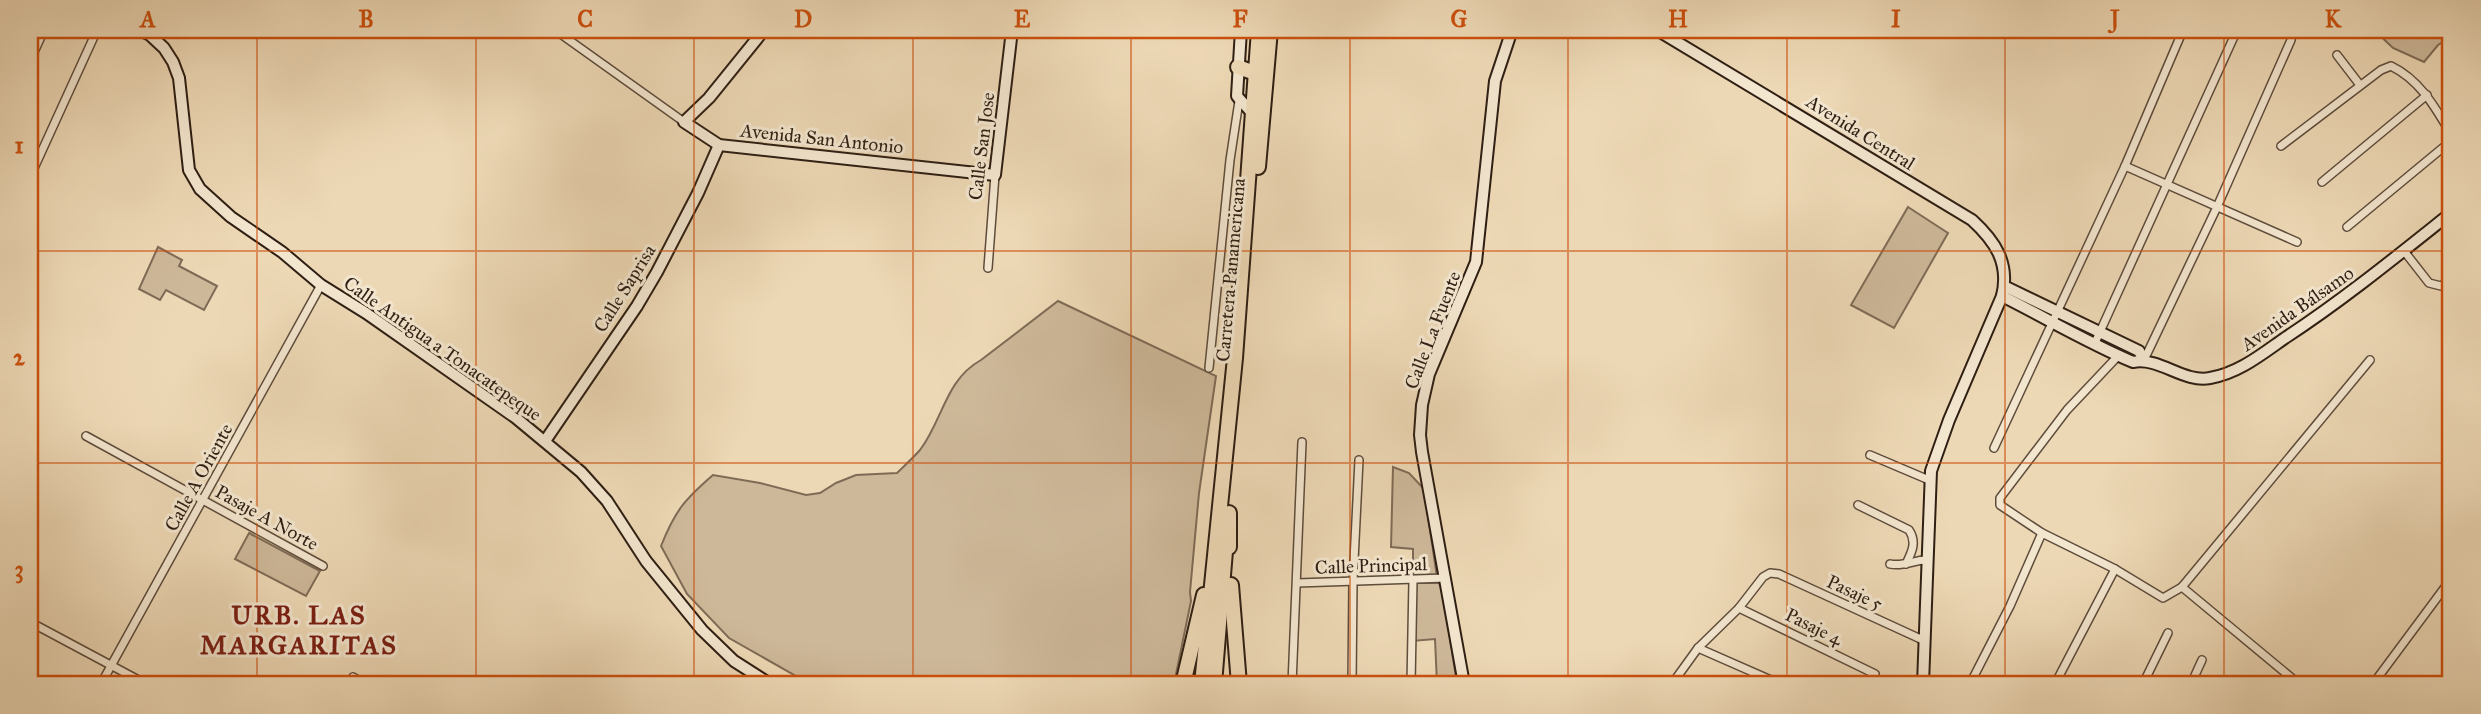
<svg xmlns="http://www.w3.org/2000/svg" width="2481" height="714" viewBox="0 0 2481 714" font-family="'IM FELL Great Primer',serif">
	<rect width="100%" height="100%" fill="#edd8b5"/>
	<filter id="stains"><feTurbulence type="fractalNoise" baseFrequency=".00286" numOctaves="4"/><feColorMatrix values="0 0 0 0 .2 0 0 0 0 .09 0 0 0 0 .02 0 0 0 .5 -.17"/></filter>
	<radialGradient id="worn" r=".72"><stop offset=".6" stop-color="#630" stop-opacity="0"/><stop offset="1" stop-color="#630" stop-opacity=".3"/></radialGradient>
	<g fill="#cdb899" stroke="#7e6b56" stroke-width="2">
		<path d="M 2374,30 L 2451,30 L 2451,37 L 2438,45 L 2424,62 L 2393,48 Z"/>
		<path d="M 1908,207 L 1948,233 L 1894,328 L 1851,305 Z"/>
		<path d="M 158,247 L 182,260 L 179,266 L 217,286 L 204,310 L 166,290 L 160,300 L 139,289 Z"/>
		<path d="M 1058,301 L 1216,376 L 1199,493 L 1190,592 L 1191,601 L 1174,684 L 810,684 L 729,638 L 687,594 L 661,546 C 675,511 684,500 713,475 L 760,483 L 806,495 L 820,493 L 836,483 L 856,475 L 897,473 C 904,466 913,458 920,450 C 943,420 945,380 981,360 Z"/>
		<path d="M 1393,467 L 1409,473 L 1424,489 L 1437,577 L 1413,577 L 1413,549 L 1391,547 Z"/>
		<path d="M 249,533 L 320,571 L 306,596 L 235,559 Z"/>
		<path d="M 1413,583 L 1439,583 L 1443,592 L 1457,684 L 1437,684 L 1435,639 L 1412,641 Z"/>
	</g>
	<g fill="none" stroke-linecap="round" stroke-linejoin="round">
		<g stroke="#5e4c3c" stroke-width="10">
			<g id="street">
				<path d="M 555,30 L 684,122"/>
				<path d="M 2337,55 L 2360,85"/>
				<path d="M 30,61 L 44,30"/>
				<path d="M 2281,146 L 2381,70 L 2391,66 C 2420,80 2435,107 2451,134"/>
				<path d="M 2125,166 L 2297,242"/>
				<path d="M 30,177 L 97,30"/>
				<path d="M 2322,182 L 2427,95"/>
				<path d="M 2347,227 L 2451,141"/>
				<path d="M 2404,251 L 2429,283 L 2441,286 L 2451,279"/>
				<path d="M 988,268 L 995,175"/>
				<path d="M 2094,345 L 2237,30"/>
				<path d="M 2118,356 L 2067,410 L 2000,498 L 2000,505 L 2042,533 L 2115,569 L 2163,598 L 2182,587 L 2370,360"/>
				<path d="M 2144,360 L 2217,207 L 2291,40 L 2292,34 L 2289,30"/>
				<path d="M 1209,368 L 1230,160 L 1239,101"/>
				<path d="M 86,436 L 323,566"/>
				<path d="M 1994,448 L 2125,166 L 2183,30"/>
				<path d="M 1870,455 L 1929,480"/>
				<path d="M 1858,505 L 1909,530 C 1917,542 1912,552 1906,564"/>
				<path d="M 1890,564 C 1903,567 1914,560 1926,560"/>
				<path d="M 1297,583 L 1446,578"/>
				<path d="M 2182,587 L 2299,684"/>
				<path d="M 1739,608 L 1875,674 L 1871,684"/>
				<path d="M 30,622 L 146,684"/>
				<path d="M 1698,648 L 1780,684"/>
				<path d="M 353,677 L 365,684"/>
				<path d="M 101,684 L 321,285"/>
				<path d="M 1292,684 L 1302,442"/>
				<path d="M 1352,684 L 1353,581 L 1359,460"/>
				<path d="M 1411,684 L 1413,580"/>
				<path d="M 1672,684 L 1698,648 L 1739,608 L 1763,577 L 1770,573 L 1779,574 L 1925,641"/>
				<path d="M 1970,684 L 2010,606 L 2042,533"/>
				<path d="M 2055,684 L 2115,569"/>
				<path d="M 2143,684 L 2168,633"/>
				<path d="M 2191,684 L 2202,660"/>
				<path d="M 2373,684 L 2451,579"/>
			</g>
		</g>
		<g stroke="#2e1e13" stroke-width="14">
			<g id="secondary">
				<path d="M 139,30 L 150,35 L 164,48 L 173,62 L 179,78 L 189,170 L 200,189 L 231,217 L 282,252 L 321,285 L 366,313 L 516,418 L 581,472 L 607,501 L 646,561 L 702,630 L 734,661 L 770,684"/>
				<path d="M 764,30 L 709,98 L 684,122 L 719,145 L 995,175 L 1012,30"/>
				<path d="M 1241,30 L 1237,96 L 1252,113"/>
				<path d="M 1657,30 L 1972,220 C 1995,241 2010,263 2002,296 L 1949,420 L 1931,471 L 1923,684"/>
				<path d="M 2004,286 L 2139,351 L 2144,360"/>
				<path d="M 2002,296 C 2046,318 2088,343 2133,362 C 2160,357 2183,383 2210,378 C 2239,373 2262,354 2285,338 C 2343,300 2397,256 2451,213"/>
				<path d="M 545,441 L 637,306 L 657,272 L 698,193 L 719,145"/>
				<path d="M 1464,684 L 1422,452 L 1420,435 L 1422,405 L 1429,374 L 1476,262 L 1495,81 L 1512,30"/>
			</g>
		</g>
		<g stroke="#2e1e13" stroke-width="18">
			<g id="highway">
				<path d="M 1238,67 L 1255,73"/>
				<path d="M 1258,167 L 1270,30"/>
				<path d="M 1229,513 L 1229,547"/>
				<path d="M 1231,585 L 1239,684"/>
				<path d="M 1183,684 L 1204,595"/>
				<path d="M 1202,684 L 1235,358 L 1259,30"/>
				<path d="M 1214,684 L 1226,539"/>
			</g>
		</g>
		<use href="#street" stroke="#f3e6cf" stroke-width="7"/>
		<use href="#secondary" stroke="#f3e6cf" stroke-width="10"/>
		<use href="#highway" stroke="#edd8b5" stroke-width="14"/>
	</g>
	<path fill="none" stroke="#cc500d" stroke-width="2" stroke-opacity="0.55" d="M 257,30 L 257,684M 476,30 L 476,684M 694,30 L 694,684M 913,30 L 913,684M 1131,30 L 1131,684M 1350,30 L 1350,684M 1568,30 L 1568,684M 1787,30 L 1787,684M 2005,30 L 2005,684M 2224,30 L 2224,684M 30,251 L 2451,251M 30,463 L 2451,463"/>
	<g text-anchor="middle" stroke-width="6" stroke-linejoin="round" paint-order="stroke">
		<g font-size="19" fill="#2e1e13" stroke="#f3e6cf">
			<text transform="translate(1861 132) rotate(32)" y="7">Avenida Central</text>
			<text transform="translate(822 138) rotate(6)" y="7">Avenida San Antonio</text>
			<text transform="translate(981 146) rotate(-83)" y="7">Calle San Jose</text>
			<text transform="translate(1230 270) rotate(-85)" y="7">Carretera Panamericana</text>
			<text transform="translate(624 288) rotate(-58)" y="7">Calle Saprisa</text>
			<text transform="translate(2297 308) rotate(-35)" y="7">Avenida Bálsamo</text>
			<text transform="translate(1432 330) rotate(-69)" y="7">Calle La Fuente</text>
			<text transform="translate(443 348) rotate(35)" y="7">Calle Antigua a Tonacatepeque</text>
			<text transform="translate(198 477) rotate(-61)" y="7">Calle A Oriente</text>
			<text transform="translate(267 517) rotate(29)" y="7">Pasaje A Norte</text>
			<text transform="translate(1371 565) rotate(-2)" y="7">Calle Principal</text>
			<text transform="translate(1855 592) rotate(25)" y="7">Pasaje 5</text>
			<text transform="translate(1814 626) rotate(26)" y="7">Pasaje 4</text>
		</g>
		<g font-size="26" font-weight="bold" letter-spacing="2" fill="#7a1f14" stroke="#f3e6cf">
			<text x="299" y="624">URB. LAS<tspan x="299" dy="30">MARGARITAS</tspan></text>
		</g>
	</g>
	<rect width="2481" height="714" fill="none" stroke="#edd8b5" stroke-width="77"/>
	<rect x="38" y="38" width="2404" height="638" fill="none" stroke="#cc500d" stroke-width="2.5"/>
	<g font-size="23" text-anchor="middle" font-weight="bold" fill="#cc500d">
		<text x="148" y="27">A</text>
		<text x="366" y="27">B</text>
		<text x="585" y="27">C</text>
		<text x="803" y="27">D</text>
		<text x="1022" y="27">E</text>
		<text x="1240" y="27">F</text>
		<text x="1459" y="27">G</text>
		<text x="1678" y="27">H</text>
		<text x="1896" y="27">I</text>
		<text x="2115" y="27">J</text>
		<text x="2333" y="27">K</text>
		<text x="19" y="153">1</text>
		<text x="19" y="365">2</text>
		<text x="19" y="577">3</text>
	</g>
	<rect width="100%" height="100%" filter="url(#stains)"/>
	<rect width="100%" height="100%" fill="url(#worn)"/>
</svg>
